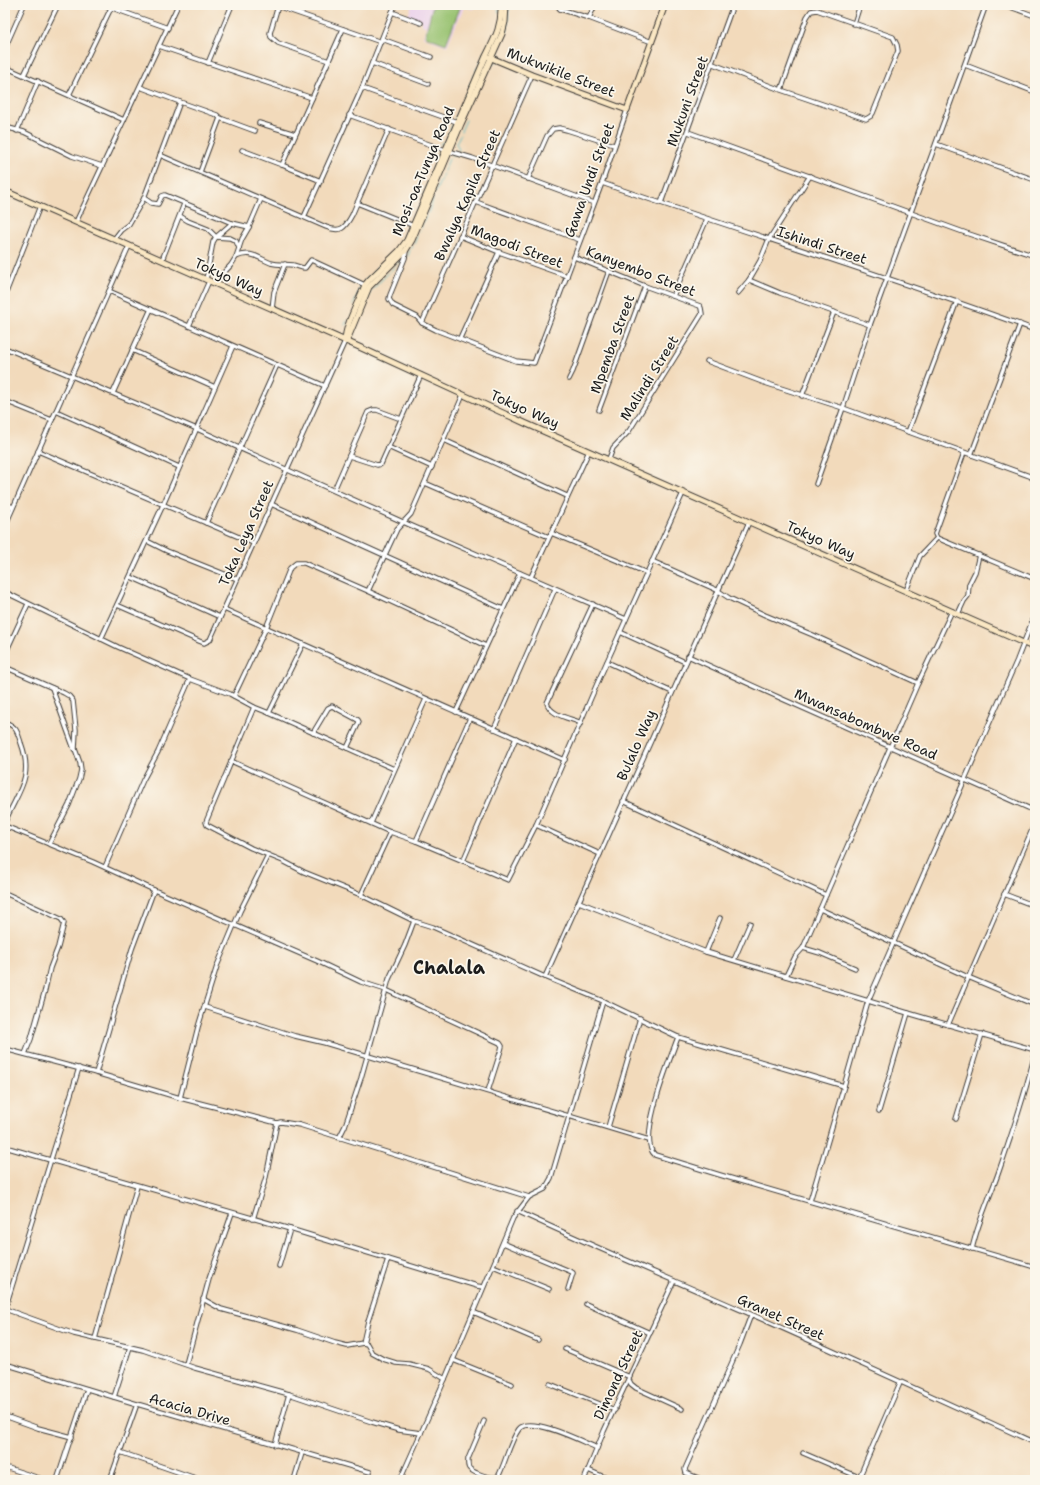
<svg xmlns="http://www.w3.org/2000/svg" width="1040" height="1485" viewBox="0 0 1040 1485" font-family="'Shantell Sans',sans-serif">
	<rect width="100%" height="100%" fill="#fbf7ec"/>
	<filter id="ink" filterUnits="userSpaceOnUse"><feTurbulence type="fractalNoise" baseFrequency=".025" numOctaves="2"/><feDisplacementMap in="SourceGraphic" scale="8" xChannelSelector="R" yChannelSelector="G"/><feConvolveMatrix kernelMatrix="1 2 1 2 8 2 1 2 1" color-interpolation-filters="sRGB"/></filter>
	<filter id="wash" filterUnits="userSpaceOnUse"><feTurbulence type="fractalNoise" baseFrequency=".012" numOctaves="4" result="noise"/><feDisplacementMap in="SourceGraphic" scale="16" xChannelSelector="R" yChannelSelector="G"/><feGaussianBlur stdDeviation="0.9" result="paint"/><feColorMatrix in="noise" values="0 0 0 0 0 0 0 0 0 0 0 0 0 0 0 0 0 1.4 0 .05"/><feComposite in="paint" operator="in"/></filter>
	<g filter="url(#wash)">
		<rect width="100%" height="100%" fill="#f2dabb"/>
		<path fill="#ebd1eb" d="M 412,5 L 475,5 L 473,9 L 464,7 L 447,46 L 423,37 L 426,26 L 422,25 L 422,21 L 408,16 Z"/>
		<path fill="#96c16e" stroke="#596e45" d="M 433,5 L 452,5 L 460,8 L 446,44 L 425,36 Z"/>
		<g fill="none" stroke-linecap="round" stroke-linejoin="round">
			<g stroke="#49b7c2" stroke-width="1">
				<path d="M 498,5 L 499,12"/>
				<path d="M 483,56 L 488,46"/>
				<path d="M 499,56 L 497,52 L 507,31 L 509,7"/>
				<path d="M 480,63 L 482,59"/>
				<path d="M 489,68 L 493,63 L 496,63"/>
				<path d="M 476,71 L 478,66"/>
				<path d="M 473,78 L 475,74"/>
				<path d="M 469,89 L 471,82"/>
				<path d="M 463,100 L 467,92"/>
				<path d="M 460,107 L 462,103"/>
				<path d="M 455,119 L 459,110"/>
				<path d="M 461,131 L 466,120"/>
				<path d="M 448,136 L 453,124"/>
				<path d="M 440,144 L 446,141 L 447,139"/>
				<path d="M 459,150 L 456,143 L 460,135"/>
				<path d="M 451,156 L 455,155"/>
				<path d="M 436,166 L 440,156 L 437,152"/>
				<path d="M 444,171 L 449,159"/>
				<path d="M 432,174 L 434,170"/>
				<path d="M 442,176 L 443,174"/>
				<path d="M 426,190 L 431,178"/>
				<path d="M 435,193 L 441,179"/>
				<path d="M 424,194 L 424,193"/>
				<path d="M 428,213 L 433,200"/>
				<path d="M 423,223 L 426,216"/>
				<path d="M 419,232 L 422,226"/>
				<path d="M 414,244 L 417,236"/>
				<path d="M 412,248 L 413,246"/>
				<path d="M 408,256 L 410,250"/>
				<path d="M 386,260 L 396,250"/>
				<path d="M 372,273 L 382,263"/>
				<path d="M 365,281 L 369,276"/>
				<path d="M 354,304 L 361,286"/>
				<path d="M 345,325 L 347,321"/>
				<path d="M 355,327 L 370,292 L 402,259"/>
			</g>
		</g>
	</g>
	<g filter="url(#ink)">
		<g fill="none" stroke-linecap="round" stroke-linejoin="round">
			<g stroke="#3c3834" stroke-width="5.5">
				<g id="street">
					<path d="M 104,5 L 168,28"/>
					<path d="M 274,5 L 381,42"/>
					<path d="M 557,5 L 560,9 L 589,18 L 652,42"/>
					<path d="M 1005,5 L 1035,16"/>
					<path d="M 278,6 L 270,33 L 271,37 L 278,43 L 329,61"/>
					<path d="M 392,12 L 421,23"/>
					<path d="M 589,18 L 595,5"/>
					<path d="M 854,24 L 860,5"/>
					<path d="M 382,39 L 431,57"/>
					<path d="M 159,46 L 312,98"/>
					<path d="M 5,48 L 24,5"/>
					<path d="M 208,63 L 232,5"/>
					<path d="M 372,63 L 428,84"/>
					<path d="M 713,64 L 781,90 L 866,119 L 871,116 L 873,113 L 898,51 L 897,45 L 893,37 L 817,10 L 811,11 L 807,17 L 781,90"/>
					<path d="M 965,65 L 1035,92"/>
					<path d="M 5,67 L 124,120"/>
					<path d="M 24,75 L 58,5"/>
					<path d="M 362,88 L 457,122"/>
					<path d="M 69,95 L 111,8"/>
					<path d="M 180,102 L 217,115 L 220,118 L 200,172"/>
					<path d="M 349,115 L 445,150 L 472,158 L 594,203"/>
					<path d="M 220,118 L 255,131"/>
					<path d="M 259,123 L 295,134"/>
					<path d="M 5,127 L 24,132 L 72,156 L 102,166"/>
					<path d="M 17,131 L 38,81"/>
					<path d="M 688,132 L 966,233 L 1035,256"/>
					<path d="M 936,144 L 1035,180"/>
					<path d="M 242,150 L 282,165"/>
					<path d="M 160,155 L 326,227 C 341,233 345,228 352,215 L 389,129"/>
					<path d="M 528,179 L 547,136 L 553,129 L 559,128 L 567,130 L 614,145"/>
					<path d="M 321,181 L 282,165 L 343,29"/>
					<path d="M 602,183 C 746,233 892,277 1035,330"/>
					<path d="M 144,198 L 151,203 L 158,204 L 162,196 L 165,195 L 232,223 L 249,227"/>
					<path d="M 476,202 L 580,240"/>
					<path d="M 357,203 L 414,226"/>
					<path d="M 661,203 L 733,5"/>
					<path d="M 180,216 L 188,221 L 208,229 L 216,237 L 230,238 L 236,241 L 239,248"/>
					<path d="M 304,217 L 362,88 L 395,5"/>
					<path d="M 76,222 L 178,5"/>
					<path d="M 460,236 L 499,252 L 567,276"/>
					<path d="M 114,239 L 121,230 L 129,224 L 144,198 L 180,102 L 140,87"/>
					<path d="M 406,251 L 405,258 L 390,295 L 389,299 L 393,305 L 417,317 L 422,323 L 436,330 L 516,361 L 534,363 L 602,183 L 627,110"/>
					<path d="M 236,257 C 251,250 258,258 271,263 C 278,265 286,264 293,265 C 298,266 301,268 305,268 L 311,260 L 365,285"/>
					<path d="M 574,257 L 645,286 L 700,306 L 701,308 L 702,314 L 629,431 L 613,448 L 609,459"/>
					<path d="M 162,260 L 184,204"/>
					<path d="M 206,280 L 213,242 L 216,237 L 232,223"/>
					<path d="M 749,280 L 760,261 L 769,239 L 810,176"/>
					<path d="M 214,283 L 231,265 L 236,257 L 242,239 L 249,227 L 261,199"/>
					<path d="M 109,291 L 325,386"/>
					<path d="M 738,293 L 749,280 L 780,293 L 870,325"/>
					<path d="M 5,295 L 40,206"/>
					<path d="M 673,296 L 707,219"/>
					<path d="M 272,309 L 274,292 L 285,264"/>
					<path d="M 422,323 L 532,75"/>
					<path d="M 189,326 L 209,281"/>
					<path d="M 460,338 L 499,252"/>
					<path d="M 5,348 L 197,429 L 403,522 L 626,619"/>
					<path d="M 132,350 L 215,387"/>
					<path d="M 707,361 L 765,383 L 843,408 L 1035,478"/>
					<path d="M 569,379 L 573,371 L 609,271"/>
					<path d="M 113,393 L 151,309"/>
					<path d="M 802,396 L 834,312"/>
					<path d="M 5,401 L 52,420"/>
					<path d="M 599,410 L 645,286"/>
					<path d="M 56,411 L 179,467"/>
					<path d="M 908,432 L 957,301"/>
					<path d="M 444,440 L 567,496"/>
					<path d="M 388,447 L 432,467"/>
					<path d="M 38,451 L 253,543"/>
					<path d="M 964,453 L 935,534 L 937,538 L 1035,579"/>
					<path d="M 971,455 L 1020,324"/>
					<path d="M 349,456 L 377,465 L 381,464 L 421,375"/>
					<path d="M 1032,478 L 1035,470"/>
					<path d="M 425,483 L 549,537"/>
					<path d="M 816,484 L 843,408 L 870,325 L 986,5"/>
					<path d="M 334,490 L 368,412 L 373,410 L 377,410 L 401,419"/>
					<path d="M 5,504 L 13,507"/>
					<path d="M 271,504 L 503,609"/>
					<path d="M 206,523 L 277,365"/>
					<path d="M 5,526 L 129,246"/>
					<path d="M 551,533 L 647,573"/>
					<path d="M 147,541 L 167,551 L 237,579"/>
					<path d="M 652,561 L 717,590 L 729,598 L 765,615 L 813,635 L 918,683"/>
					<path d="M 131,577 L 220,617"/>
					<path d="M 531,577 L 589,451"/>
					<path d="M 368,591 L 397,529 L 411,514 L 463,395"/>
					<path d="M 906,591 L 920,556 L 937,538"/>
					<path d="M 5,592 L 118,647 L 190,679 L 230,694 L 254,707 L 269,713 L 394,769"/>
					<path d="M 117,605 L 199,641 L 204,643 L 210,640 L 345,341"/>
					<path d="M 224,609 L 565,760"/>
					<path d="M 958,614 L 964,601 L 968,596 L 969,584 L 975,572 L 979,555"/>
					<path d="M 620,632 L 685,662"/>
					<path d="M 101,639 L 163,505 L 233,346"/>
					<path d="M 5,654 L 28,604"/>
					<path d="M 688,656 L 778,697 L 1035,811"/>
					<path d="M 607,662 L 672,692"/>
					<path d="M 5,667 L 64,693 L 69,696 L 73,701 L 76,730 L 75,749 L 80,763 L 81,770 L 79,779 L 69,805 L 49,844"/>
					<path d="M 52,688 L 74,749"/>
					<path d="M 234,696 L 266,628 L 290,568 L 296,563 L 304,563 L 368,591 L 486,646"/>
					<path d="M 254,707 L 206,822 L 207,825 L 251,848 L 283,861 L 304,872 L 361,895 L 414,921 L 433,927 L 545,977 L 603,1001 L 551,1178 L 545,1189 L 529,1197 L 513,1218 L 445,1379 L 400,1480"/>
					<path d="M 456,712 L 520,573"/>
					<path d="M 269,713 L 303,644"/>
					<path d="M 5,722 C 17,727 17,731 21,743 C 34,778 18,791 5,822"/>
					<path d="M 581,723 C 570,718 551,716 547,703 L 593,604"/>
					<path d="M 494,729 L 555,589"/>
					<path d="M 313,733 L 328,708 L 332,706 L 358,720 L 359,722 L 347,748"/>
					<path d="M 231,761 L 390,832 L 416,841 L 508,880 L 536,825 L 600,677 L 683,493"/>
					<path d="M 623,801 L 826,895 L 918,683 L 952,611"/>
					<path d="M 371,823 L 426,699"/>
					<path d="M 536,825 L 600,854"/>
					<path d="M 5,826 L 93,862 L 154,890 L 132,949 L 96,1073"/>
					<path d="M 416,841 L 470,718"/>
					<path d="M 463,861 L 516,738"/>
					<path d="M 105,867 L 143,780 L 158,752 L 190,679"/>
					<path d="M 154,890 L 317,961 L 361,982 L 386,990 L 500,1043 L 502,1046 L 501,1050 L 488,1091"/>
					<path d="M 5,893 L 61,919 L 64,923 L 58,947 L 50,968 L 45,990 L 31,1039 L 25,1054"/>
					<path d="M 1004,894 L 1035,906"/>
					<path d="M 361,895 L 390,832"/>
					<path d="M 579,902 L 706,952 L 908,1013 L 1035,1050"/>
					<path d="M 820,909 L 968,977 L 1035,1005"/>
					<path d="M 803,948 L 820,953 L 855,968"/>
					<path d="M 706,952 L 720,918"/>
					<path d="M 734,960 L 750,923"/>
					<path d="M 786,976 L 795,957 L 803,948 L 826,895"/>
					<path d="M 545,977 L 749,522"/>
					<path d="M 603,1001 L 678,1037 L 844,1086"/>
					<path d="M 205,1007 L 295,1036 L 325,1043 L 649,1140"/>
					<path d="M 948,1025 L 1035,823"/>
					<path d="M 678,1037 C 671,1057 636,1140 655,1155 L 720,1175 L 1035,1267"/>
					<path d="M 5,1049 L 96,1073 L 180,1098 L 277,1123 L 281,1122 L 300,1125 L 529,1197"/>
					<path d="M 79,1068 L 5,1309 L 74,1334 L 143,1350 L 195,1368 L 289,1394 L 372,1422 L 399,1430 L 421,1433"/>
					<path d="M 180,1098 L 198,1027 L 217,966 L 240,911 L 268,855"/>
					<path d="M 879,1111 L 908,1013"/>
					<path d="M 956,1119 L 982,1034"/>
					<path d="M 608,1127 L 640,1018"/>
					<path d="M 339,1138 L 345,1126 L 361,1078 L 389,979 L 405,945 L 414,921"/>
					<path d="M 5,1147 L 290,1229 L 477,1286 L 483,1287"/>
					<path d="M 810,1201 L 844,1086 L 868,1001 L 1017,660 L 1035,614"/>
					<path d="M 517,1211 C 615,1257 715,1297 813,1342 C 887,1376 961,1410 1035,1443"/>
					<path d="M 253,1219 L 266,1177 L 277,1123"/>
					<path d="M 503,1243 L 572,1272 L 573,1273 L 568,1289"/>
					<path d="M 972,1249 C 978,1222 989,1199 998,1174 C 1012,1134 1025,1094 1035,1054"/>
					<path d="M 279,1266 L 290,1229"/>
					<path d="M 493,1266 L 549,1289"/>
					<path d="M 203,1299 L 221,1309 L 297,1330 L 335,1343 L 347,1346 L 363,1343 L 367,1344 L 372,1353 L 383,1359 L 396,1363 L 409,1364 L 429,1369 L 445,1379"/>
					<path d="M 586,1304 L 650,1333"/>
					<path d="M 473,1312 L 538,1340"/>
					<path d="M 95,1339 L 137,1186"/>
					<path d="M 363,1343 L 368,1321 L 388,1259"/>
					<path d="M 565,1349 L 630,1377"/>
					<path d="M 453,1360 L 512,1384"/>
					<path d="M 5,1364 L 137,1404 L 370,1472"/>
					<path d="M 186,1364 L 209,1279 L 232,1213"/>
					<path d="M 629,1380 L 631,1384 L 636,1388 L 682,1409"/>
					<path d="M 550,1384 L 615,1410"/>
					<path d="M 114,1397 L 130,1347"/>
					<path d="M 5,1416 L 38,1428 L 72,1437"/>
					<path d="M 484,1421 L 468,1459 C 468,1463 467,1467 470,1469 C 474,1473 491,1479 497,1477 L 499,1475 C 506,1461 510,1441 519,1429 C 530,1415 583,1442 597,1448"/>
					<path d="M 275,1445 L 289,1394"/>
					<path d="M 120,1452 L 201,1480"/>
					<path d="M 803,1453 L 859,1477"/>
					<path d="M 5,1467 L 45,1480"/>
					<path d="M 588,1470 L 611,1480"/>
					<path d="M 971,1478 L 976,1480"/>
					<path d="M 57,1480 L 87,1389"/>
					<path d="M 110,1480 L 137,1404"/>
					<path d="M 294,1480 L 302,1453"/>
					<path d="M 584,1480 L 604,1431 L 674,1281"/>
					<path d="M 703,1480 L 686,1473 L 685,1469 L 740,1344 L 751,1315"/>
					<path d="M 858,1480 L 900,1383"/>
				</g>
			</g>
			<g stroke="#3c3834" stroke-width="7">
				<g id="secondary">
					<path d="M 489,57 L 532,75 L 627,110 L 665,5"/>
					<path d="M 5,191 L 357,346 L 527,424 L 1035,648"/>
					<path d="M 345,341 L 348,338 L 369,287 L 406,250 L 412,240 L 461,124 L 502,34 L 505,22 L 506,5"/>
					<path d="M 345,341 C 345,325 359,301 365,285 L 369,280 L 399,251 L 407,240 L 486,56 C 495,38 502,26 501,5"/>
				</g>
			</g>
			<use href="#street" stroke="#fff" stroke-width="3.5"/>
			<use href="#secondary" stroke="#fae7c3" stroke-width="5"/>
		</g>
	</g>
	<g text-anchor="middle" stroke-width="3.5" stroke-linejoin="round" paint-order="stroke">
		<g font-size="14" fill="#1c1c1c" stroke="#fbf7ec">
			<text transform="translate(561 72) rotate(21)" y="5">Mukwikile Street</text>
			<text transform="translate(687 101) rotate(-70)" y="5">Mukuni Street</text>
			<text transform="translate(423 171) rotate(-67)" y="5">Mosi-oa-Tunya Road</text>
			<text transform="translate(589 180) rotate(-70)" y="5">Gawa Undi Street</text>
			<text transform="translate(467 195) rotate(-66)" y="5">Bwalya Kapila Street</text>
			<text transform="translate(822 245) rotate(18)" y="5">Ishindi Street</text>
			<text transform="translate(517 246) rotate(21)" y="5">Magodi Street</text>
			<text transform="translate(641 271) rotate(21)" y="5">Kanyembo Street</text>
			<text transform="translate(229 277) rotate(24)" y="5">Tokyo Way</text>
			<text transform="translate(612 344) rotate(-70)" y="5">Mpemba Street</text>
			<text transform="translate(649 378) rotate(-58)" y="5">Malindi Street</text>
			<text transform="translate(525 409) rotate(24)" y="5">Tokyo Way</text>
			<text transform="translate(246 533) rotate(-66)" y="5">Toka Leya Street</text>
			<text transform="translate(821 540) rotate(24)" y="5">Tokyo Way</text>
			<text transform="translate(866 724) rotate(24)" y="5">Mwansabombwe Road</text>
			<text transform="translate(636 745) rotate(-66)" y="5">Bulalo Way</text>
			<text transform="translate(781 1317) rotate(24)" y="5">Granet Street</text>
			<text transform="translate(618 1375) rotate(-65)" y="5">Dimond Street</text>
			<text transform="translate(190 1409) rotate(16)" y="5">Acacia Drive</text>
		</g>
		<g font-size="18" font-weight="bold" fill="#1c1c1c" stroke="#fbf7ec">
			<text x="449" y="974">Chalala</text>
		</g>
	</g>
	<rect width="1040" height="1485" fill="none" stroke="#fbf7ec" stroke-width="20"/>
</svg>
